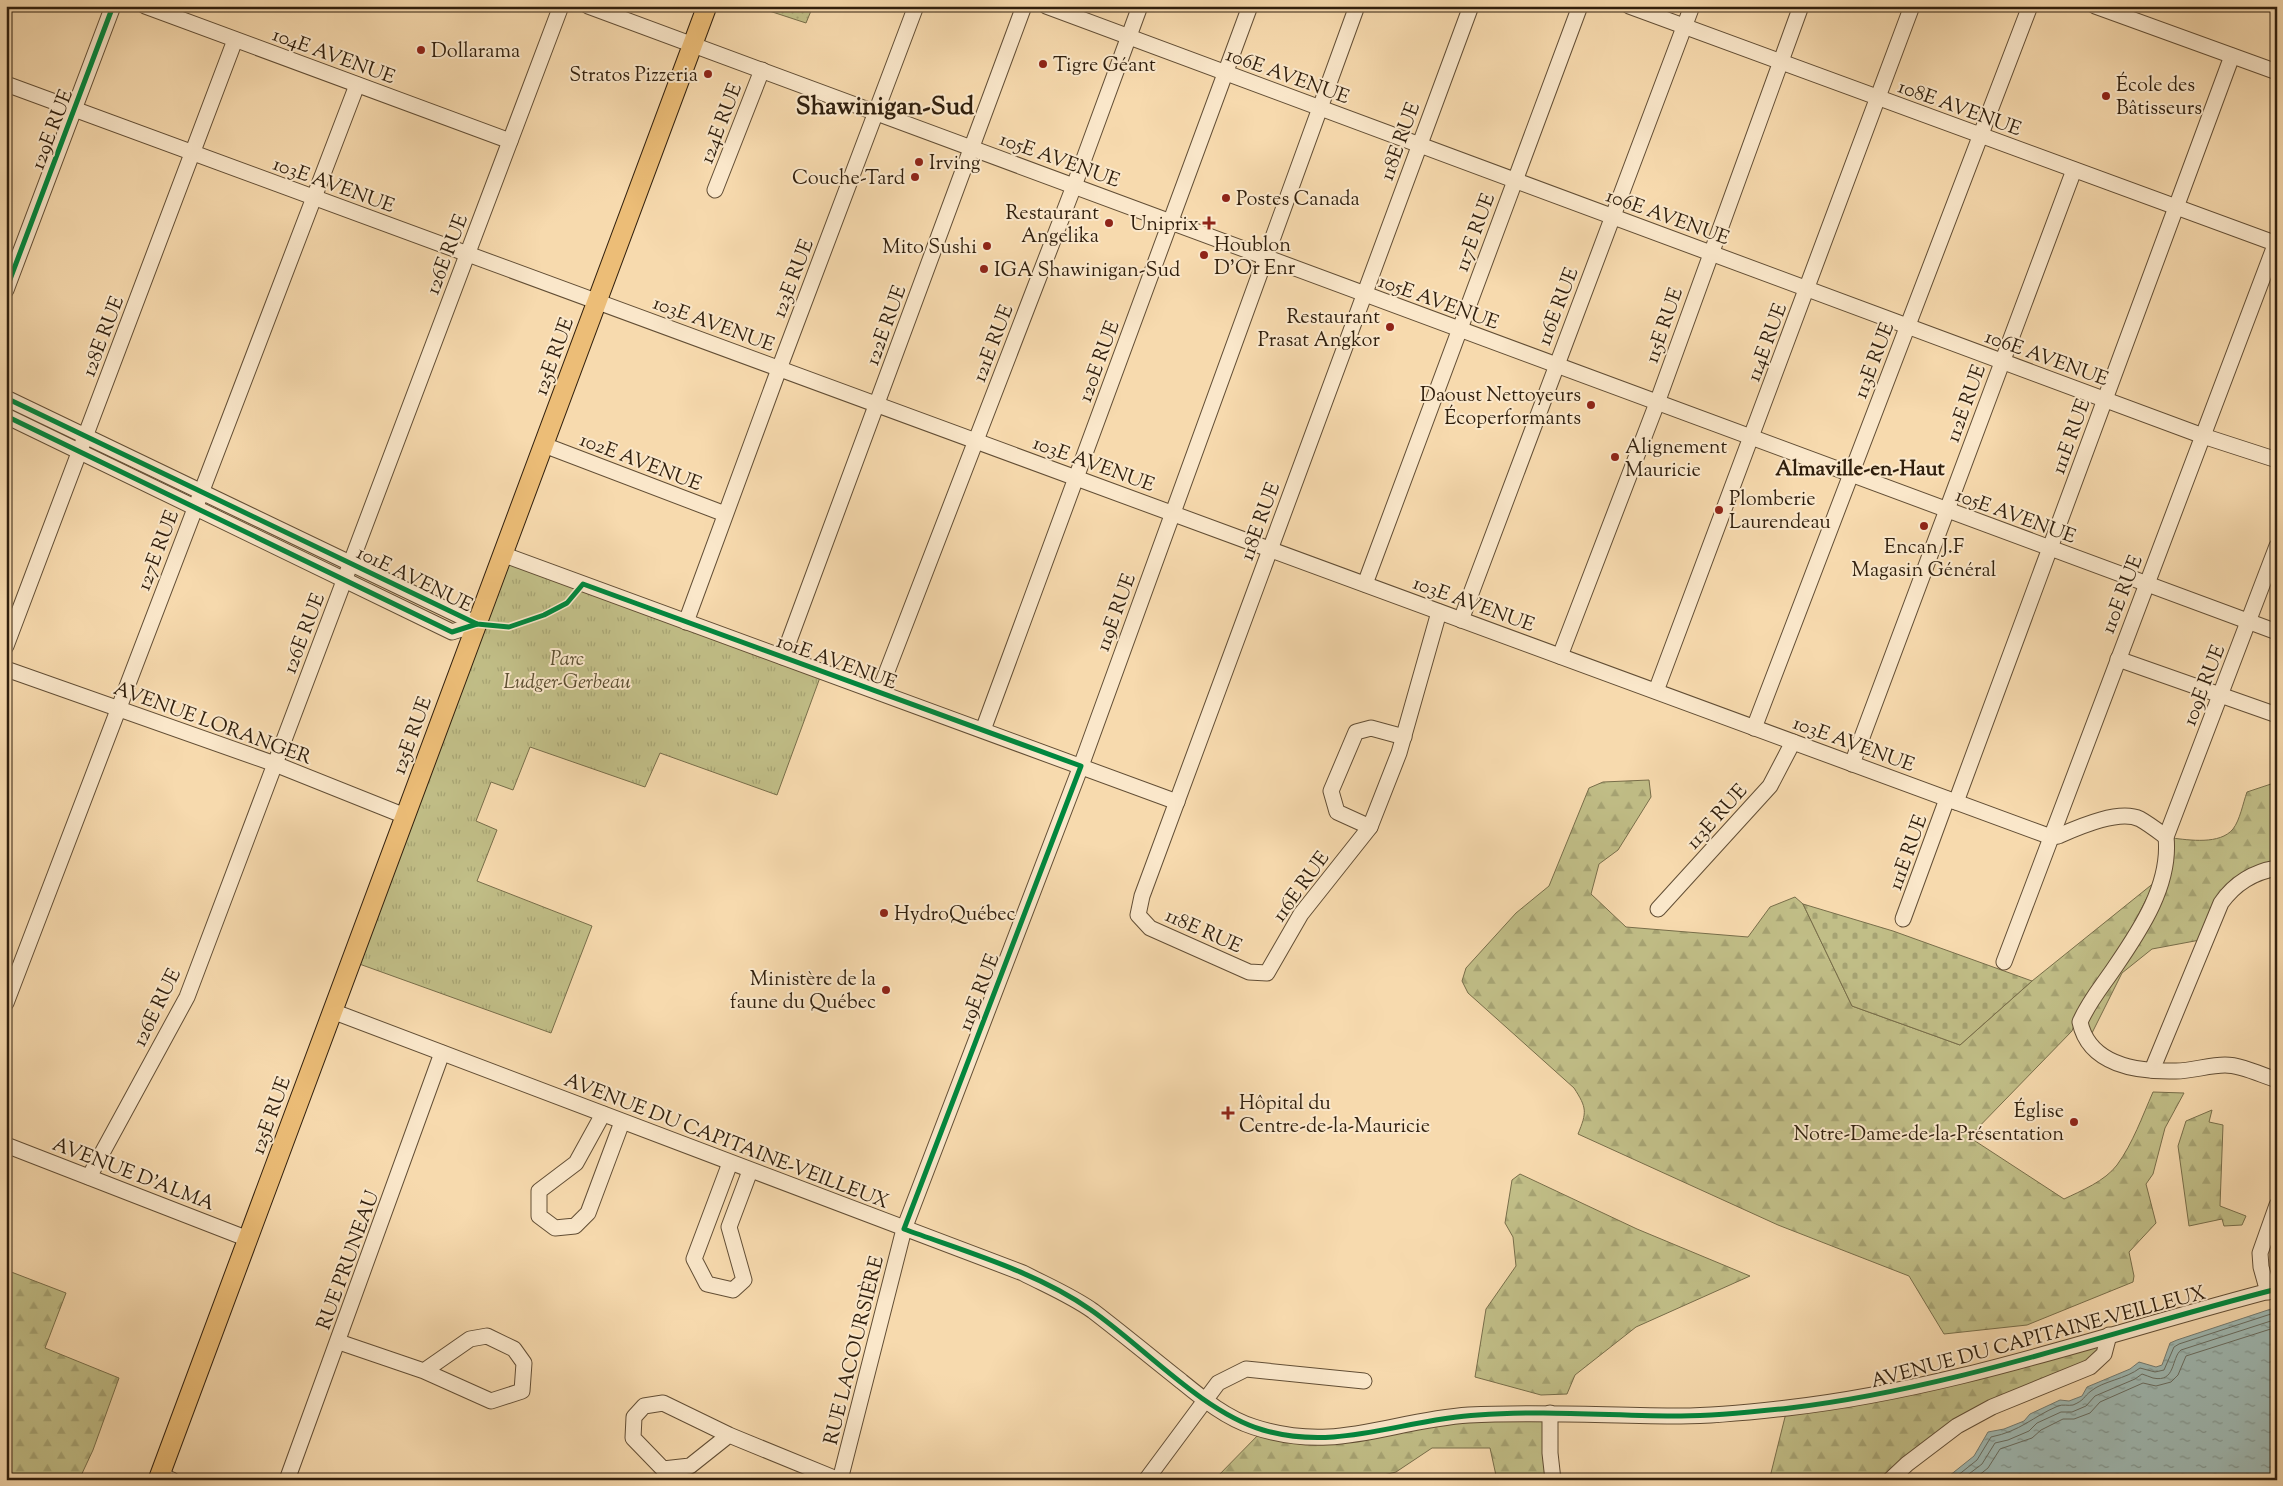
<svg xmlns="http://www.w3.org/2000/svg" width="2283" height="1486" viewBox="0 0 2283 1486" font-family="'Sorts Mill Goudy',serif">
	<defs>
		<pattern id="grass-tufts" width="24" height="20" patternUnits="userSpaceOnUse" patternTransform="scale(1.25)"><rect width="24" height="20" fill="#c1be87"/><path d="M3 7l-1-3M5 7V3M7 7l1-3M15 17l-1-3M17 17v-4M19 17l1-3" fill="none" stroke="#a6a373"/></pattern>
		<pattern id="forest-firs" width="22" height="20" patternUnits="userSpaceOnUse" patternTransform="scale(1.25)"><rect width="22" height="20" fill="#c1be87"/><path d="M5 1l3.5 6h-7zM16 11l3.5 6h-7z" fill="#a6a373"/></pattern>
		<pattern id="cemetery-stones" width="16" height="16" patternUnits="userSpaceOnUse" patternTransform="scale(1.25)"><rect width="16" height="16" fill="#c1be87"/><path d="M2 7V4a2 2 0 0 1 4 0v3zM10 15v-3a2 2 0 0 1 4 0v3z" fill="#a6a373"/></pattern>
		<pattern id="garden-dots" width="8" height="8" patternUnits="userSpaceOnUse" patternTransform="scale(1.25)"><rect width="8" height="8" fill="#c1be87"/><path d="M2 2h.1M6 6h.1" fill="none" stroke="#a6a373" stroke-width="1.8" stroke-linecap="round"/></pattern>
		<pattern id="water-ripples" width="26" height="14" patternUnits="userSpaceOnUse" patternTransform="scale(1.25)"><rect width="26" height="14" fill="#9fb9b3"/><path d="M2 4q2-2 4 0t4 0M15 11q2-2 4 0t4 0" fill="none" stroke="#829690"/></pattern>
	</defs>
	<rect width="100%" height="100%" fill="#f7daae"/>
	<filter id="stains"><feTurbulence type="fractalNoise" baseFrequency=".004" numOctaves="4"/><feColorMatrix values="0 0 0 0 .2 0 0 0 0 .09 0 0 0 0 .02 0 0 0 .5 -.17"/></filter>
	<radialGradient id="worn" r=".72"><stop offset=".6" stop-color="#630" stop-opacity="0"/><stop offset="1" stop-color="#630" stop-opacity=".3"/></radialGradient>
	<path fill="url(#grass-tufts)" stroke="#786e4a" d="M 502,554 L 822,672 L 777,795 L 660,753 L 645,787 L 530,747 L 513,790 L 491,782 L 476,821 L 497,830 L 477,881 L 592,926 L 551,1033 L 351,961 Z"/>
	<g fill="url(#forest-firs)" stroke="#786e4a">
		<path d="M 1649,780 L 1651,797 L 1618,850 L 1599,864 L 1591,894 L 1626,927 L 1748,937 L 1770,907 L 1795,897 L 1803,904 L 1852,1006 L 1960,1045 L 2032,981 L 2155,882 L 2114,962 L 2075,1022 L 2072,1031 L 1969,1137 L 2064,1199 C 2081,1191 2105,1181 2117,1165 C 2133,1143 2142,1117 2153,1092 L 2184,1093 L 2165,1128 L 2153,1174 L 2146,1184 L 2156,1223 L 2129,1252 L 2134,1276 L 2133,1282 L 2027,1325 L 1944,1334 L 1909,1276 L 1778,1225 L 1578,1134 C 1587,1112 1587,1108 1574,1088 L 1468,993 L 1462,981 L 1466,968 L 1516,913 L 1549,886 L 1589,788 L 1603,782 Z"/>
		<path d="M 2277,782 L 2277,867 L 2251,874 L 2200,940 L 2152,949 L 2122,973 L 2090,1037 L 2086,1021 L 2129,951 L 2172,838 C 2189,840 2220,845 2233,829 C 2240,820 2243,803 2247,792 Z"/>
		<path d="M 2212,1110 L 2209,1122 L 2223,1125 L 2220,1206 L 2246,1216 L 2242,1225 L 2224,1226 L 2222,1219 L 2189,1226 L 2178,1146 L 2186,1121 Z"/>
		<path d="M 1520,1174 L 1637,1229 L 1750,1276 L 1636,1327 L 1575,1375 L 1567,1394 L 1541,1395 L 1475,1377 L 1486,1309 L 1516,1266 L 1513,1237 L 1505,1223 L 1512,1180 Z"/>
		<path d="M 6,1270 L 66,1293 L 45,1348 L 119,1378 L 93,1450 L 79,1480 L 18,1480 L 8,1477 L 6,1480 Z"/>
		<path d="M 2109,1335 L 2104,1354 L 1992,1407 L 1890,1480 L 1738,1480 L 1770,1477 L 1787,1409 Z"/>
		<path d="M 1550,1413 L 1553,1476 L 1542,1480 L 1497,1480 L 1490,1448 L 1432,1448 L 1396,1472 L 1363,1480 L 1214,1480 L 1263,1430 L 1359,1434 Z"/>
	</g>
	<path fill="url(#cemetery-stones)" stroke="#786e4a" d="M 1803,904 L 1893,931 L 2032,981 L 1960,1045 L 1852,1006 Z"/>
	<path fill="url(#garden-dots)" stroke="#786e4a" d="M 754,6 L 813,6 L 806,23 Z"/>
	<path fill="url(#water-ripples)" stroke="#737b71" d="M 2277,1307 L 2277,1480 L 1944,1480 L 1974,1456 L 1988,1432 L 2004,1429 L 2024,1421 L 2030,1414 L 2060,1400 L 2069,1401 L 2082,1396 L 2087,1387 L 2130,1369 L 2139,1362 L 2156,1367 L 2162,1365 L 2170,1343 L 2177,1340 Z"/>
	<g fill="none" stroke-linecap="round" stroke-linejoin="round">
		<g stroke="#686c60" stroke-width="1">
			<path d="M 1952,1480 L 1977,1460 L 1991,1437 C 2021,1431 2032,1417 2058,1406 C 2063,1404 2068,1406 2073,1405 C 2085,1400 2083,1397 2091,1391 C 2103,1381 2126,1379 2140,1368 L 2155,1372 L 2164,1370 L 2174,1347 L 2179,1344 L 2277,1312"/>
			<path d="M 1961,1480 L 1982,1464 L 1995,1443 L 2008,1440 L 2029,1431 L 2037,1423 L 2061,1412 L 2072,1412 L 2086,1406 L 2095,1396 L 2135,1379 L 2142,1374 C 2146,1375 2149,1377 2153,1378 C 2176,1383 2171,1358 2181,1350 L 2277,1319"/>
			<path d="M 1973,1480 L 1988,1468 L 2000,1449 L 2032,1438 L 2041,1430 L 2063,1419 L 2074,1419 L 2090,1413 L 2100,1402 L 2143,1383 L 2156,1386 L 2171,1382 L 2178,1375 L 2186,1356 L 2277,1327"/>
		</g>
		<g stroke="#624e35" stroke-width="17">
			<g id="minor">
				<path d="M 145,6 L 510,141"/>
				<path d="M 588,6 L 2277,632"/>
				<path d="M 1046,6 L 2203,436 L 2277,460"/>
				<path d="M 1629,6 L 2277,244"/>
				<path d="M 2095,6 L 2277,72"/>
				<path d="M 6,84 L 2043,834 L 2051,837 L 2058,836 C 2079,827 2119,809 2140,819 C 2149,824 2158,831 2166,837"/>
				<path d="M 715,190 L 762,70"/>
				<path d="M 6,290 L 113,6"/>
				<path d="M 6,398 L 477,624"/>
				<path d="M 6,416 L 452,632 L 477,624"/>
				<path d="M 544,445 L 725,514"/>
				<path d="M 2277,546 L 2166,837 C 2171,884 2141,929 2115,967 C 2103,985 2089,1001 2080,1022 C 2089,1065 2137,1072 2176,1071 C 2192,1071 2209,1065 2225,1065 C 2242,1065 2261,1075 2277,1080"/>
				<path d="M 502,554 L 1177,802"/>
				<path d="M 1365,584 L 1580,6"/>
				<path d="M 1439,612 L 1399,753 L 1370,827 L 1301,914 L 1267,973 L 1249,972 L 1150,928 L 1138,915 L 1142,896 L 1471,6"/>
				<path d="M 1461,620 L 1692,6"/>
				<path d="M 686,622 L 779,369 L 916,6"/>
				<path d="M 6,646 L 235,40"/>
				<path d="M 1560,656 L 1657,403 L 1801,6"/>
				<path d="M 783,657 L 1024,6"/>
				<path d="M 2118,659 L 2277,715"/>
				<path d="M 6,669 L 275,764 L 405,816"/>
				<path d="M 1656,691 L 1912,6"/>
				<path d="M 879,692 L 1074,186 L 1140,6"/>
				<path d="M 1754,728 L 2030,6"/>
				<path d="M 983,730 L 1250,6"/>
				<path d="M 1852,764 L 2074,170"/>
				<path d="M 1956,802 L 2232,56"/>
				<path d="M 1370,827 L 1337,812 L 1331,791 L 1356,732 L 1371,728 L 1404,737"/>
				<path d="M 1658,909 L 1770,786 L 1793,742"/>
				<path d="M 1903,919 L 1947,799"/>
				<path d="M 2004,962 L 2277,240"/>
				<path d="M 6,1003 L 357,85"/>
				<path d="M 332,1011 L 1023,1273 C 1046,1285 1072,1296 1093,1311 C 1123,1334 1152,1358 1181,1381 C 1203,1399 1226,1418 1254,1427 C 1336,1454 1390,1420 1469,1415 C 1540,1411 1611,1416 1681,1416 C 1716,1416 1752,1412 1787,1408 C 1955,1389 2114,1331 2277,1289"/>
				<path d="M 2152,1070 L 2221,903 C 2235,883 2253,872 2277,868"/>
				<path d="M 603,1114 L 576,1163 L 539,1191 L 539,1216 L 555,1228 L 575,1226 L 588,1213 L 622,1122"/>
				<path d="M 6,1145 L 248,1239"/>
				<path d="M 730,1163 L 694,1259 L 707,1284 L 733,1290 L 744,1280 L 729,1227 L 750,1171"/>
				<path d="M 89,1177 L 187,997 L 561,6"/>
				<path d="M 2268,1292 L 2261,1267 L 2260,1253 L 2277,1205"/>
				<path d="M 339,1342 L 424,1371 L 491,1401 L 522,1391 L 524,1363 L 514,1349 L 487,1336 L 470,1339 L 424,1371"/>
				<path d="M 1550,1413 L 1550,1453 L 1553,1480"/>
				<path d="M 729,1435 L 690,1466 L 663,1469 L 633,1438 L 634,1417 L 644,1406 L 663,1403 L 729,1435 L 839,1480"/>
				<path d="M 160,1475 L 172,1480"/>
				<path d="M 287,1480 L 442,1053"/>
				<path d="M 840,1480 L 904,1229 L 1081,766 L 1357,6"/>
				<path d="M 1146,1480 L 1218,1383 L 1246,1369 L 1364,1381"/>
				<path d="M 1890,1480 L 1907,1464 L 1957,1426 L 1992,1407 L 2090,1367 L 2104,1354 L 2109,1335"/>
			</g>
		</g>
		<g stroke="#301f0d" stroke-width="21">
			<path id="major" d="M 158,1480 L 707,6"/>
		</g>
		<use href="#minor" stroke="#fae7ca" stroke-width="15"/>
		<use href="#major" stroke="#ecbd77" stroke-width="19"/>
		<g stroke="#fae7ca" stroke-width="8">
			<g id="cycleway">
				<path d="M 6,290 L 113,6"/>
				<path d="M 6,398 L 477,624 L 509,627 L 544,615 L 567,603 L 583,584 L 1081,766 L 904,1229 C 966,1252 1037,1272 1091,1310 C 1143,1346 1202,1412 1263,1430 C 1338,1452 1403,1419 1478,1415 C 1545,1410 1613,1416 1681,1416 C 1717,1416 1754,1412 1790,1408 C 1956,1388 2115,1330 2277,1289"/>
				<path d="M 6,416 L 452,632 L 477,624"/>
			</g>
		</g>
		<use href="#cycleway" stroke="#00873e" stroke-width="5"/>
	</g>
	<g fill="#8f2418" stroke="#fae7ca" stroke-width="2">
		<circle cx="421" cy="50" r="5"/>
		<circle cx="1043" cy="64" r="5"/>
		<circle cx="708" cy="74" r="5"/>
		<circle cx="2106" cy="96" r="5"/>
		<circle cx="919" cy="162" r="5"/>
		<circle cx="915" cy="177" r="5"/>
		<circle cx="1226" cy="198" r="5"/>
		<circle cx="1109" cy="223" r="5"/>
		<path d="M1206.5 215.5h5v5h5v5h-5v5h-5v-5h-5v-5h5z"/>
		<circle cx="987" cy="246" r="5"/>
		<circle cx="1204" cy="255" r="5"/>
		<circle cx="984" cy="269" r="5"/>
		<circle cx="1390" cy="327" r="5"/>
		<circle cx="1591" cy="405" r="5"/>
		<circle cx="1615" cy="457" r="5"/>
		<circle cx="1719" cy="510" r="5"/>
		<circle cx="1924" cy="526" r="5"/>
		<circle cx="884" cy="913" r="5"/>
		<circle cx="886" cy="990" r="5"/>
		<path d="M1225.5 1105.5h5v5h5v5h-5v5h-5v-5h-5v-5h5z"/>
		<circle cx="2074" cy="1122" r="5"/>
	</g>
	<g text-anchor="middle" stroke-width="4" stroke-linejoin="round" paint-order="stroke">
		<g font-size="20" fill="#301f0d" stroke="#fae7ca" text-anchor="start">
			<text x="431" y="57">Dollarama</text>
			<text x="1053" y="71">Tigre Géant</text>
			<text x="698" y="81" text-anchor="end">Stratos Pizzeria</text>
			<text x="2116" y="91">École des<tspan x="2116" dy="23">Bâtisseurs</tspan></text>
			<text x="929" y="169">Irving</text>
			<text x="905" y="184" text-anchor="end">Couche-Tard</text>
			<text x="1236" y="205">Postes Canada</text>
			<text x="1099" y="219" text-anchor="end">Restaurant<tspan x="1099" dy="23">Angelika</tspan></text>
			<text x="1199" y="230" text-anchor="end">Uniprix</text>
			<text x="1214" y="251">Houblon<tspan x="1214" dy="23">D'Or Enr</tspan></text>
			<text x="977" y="253" text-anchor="end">Mito Sushi</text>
			<text x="994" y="276">IGA Shawinigan-Sud</text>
			<text x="1380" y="323" text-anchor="end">Restaurant<tspan x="1380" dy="23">Prasat Angkor</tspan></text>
			<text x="1581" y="401" text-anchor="end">Daoust Nettoyeurs<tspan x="1581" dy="23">Écoperformants</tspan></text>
			<text x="1625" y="453">Alignement<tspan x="1625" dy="23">Mauricie</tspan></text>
			<text x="1729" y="505">Plomberie<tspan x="1729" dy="23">Laurendeau</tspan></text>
			<text x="1924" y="553" text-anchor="middle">Encan J.F<tspan x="1924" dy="23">Magasin Général</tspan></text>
			<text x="894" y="920">HydroQuébec</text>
			<text x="876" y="985" text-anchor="end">Ministère de la<tspan x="876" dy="23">faune du Québec</tspan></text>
			<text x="1239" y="1109">Hôpital du<tspan x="1239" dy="23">Centre-de-la-Mauricie</tspan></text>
			<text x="2064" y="1117" text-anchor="end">Église<tspan x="2064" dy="23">Notre-Dame-de-la-Présentation</tspan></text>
		</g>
		<g font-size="20" fill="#301f0d" stroke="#fae7ca">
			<text transform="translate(334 55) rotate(20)" y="7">104E AVENUE</text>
			<text transform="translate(1288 75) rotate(20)" y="7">106E AVENUE</text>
			<text transform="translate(1960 107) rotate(20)" y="7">108E AVENUE</text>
			<text transform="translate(720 123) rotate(-69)" y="7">124E RUE</text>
			<text transform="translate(51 129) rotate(-69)" y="7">129E RUE</text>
			<text transform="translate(1399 141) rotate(-70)" y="7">118E RUE</text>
			<text transform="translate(1060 159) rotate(20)" y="7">105E AVENUE</text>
			<text transform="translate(334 184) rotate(20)" y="7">103E AVENUE</text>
			<text transform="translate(1668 216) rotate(20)" y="7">106E AVENUE</text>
			<text transform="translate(1474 232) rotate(-70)" y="7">117E RUE</text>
			<text transform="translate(446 254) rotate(-69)" y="7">126E RUE</text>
			<text transform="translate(792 278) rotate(-69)" y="7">123E RUE</text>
			<text transform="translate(1439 301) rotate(20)" y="7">105E AVENUE</text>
			<text transform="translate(1557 306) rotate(-69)" y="7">116E RUE</text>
			<text transform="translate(714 323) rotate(20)" y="7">103E AVENUE</text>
			<text transform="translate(885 325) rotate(-70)" y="7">122E RUE</text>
			<text transform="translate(1663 325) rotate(-71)" y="7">115E RUE</text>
			<text transform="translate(102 336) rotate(-69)" y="7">128E RUE</text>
			<text transform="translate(1766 342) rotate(-70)" y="7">114E RUE</text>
			<text transform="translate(992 343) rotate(-69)" y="7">121E RUE</text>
			<text transform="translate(553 356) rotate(-70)" y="7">125E RUE</text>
			<text transform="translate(2047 357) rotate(20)" y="7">106E AVENUE</text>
			<text transform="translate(1873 360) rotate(-69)" y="7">113E RUE</text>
			<text transform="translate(1098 361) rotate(-70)" y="7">120E RUE</text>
			<text transform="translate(1965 403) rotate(-70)" y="7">112E RUE</text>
			<text transform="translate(2070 436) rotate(-70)" y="7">111E RUE</text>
			<text transform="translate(641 461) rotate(21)" y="7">102E AVENUE</text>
			<text transform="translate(1094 463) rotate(20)" y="7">103E AVENUE</text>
			<text transform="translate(2016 515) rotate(20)" y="7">105E AVENUE</text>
			<text transform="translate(1259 521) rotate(-70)" y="7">118E RUE</text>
			<text transform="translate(157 550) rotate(-69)" y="7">127E RUE</text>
			<text transform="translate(415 578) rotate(26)" y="7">101E AVENUE</text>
			<text transform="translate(2121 594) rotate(-69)" y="7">110E RUE</text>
			<text transform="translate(1474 603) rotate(20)" y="7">103E AVENUE</text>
			<text transform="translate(1115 612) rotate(-70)" y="7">119E RUE</text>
			<text transform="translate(303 633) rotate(-69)" y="7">126E RUE</text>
			<text transform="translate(837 661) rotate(20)" y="7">101E AVENUE</text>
			<text transform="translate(2203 685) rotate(-69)" y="7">109E RUE</text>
			<text transform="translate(213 722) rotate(20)" y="7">AVENUE LORANGER</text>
			<text transform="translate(411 735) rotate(-70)" y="7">125E RUE</text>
			<text transform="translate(1854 743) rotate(20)" y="7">103E AVENUE</text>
			<text transform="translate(1716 816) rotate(-48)" y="7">113E RUE</text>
			<text transform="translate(1907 852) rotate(-70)" y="7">111E RUE</text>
			<text transform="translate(1300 886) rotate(-54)" y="7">116E RUE</text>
			<text transform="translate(1204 930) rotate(24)" y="7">118E RUE</text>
			<text transform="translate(978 992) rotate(-69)" y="7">119E RUE</text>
			<text transform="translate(156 1007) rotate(-64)" y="7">126E RUE</text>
			<text transform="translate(270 1115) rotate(-70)" y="7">125E RUE</text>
			<text transform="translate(727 1140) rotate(21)" y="7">AVENUE DU CAPITAINE-VEILLEUX</text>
			<text transform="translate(134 1173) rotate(21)" y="7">AVENUE D'ALMA</text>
			<text transform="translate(347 1260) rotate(-70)" y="7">RUE PRUNEAU</text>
			<text transform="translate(2038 1336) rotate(-15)" y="7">AVENUE DU CAPITAINE-VEILLEUX</text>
			<text transform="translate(853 1350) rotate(-76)" y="7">RUE LACOURSIÈRE</text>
		</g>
		<g font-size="20" font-style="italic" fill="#5c4f32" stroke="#fae7ca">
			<text x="567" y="665">Parc<tspan x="567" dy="23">Ludger-Gerbeau</tspan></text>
		</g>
		<g font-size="21" font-weight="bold" fill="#301f0d" stroke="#fae7ca">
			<text x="1860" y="475">Almaville-en-Haut</text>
		</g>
		<g font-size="25" font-weight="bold" fill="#301f0d" stroke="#fae7ca">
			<text x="885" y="114">Shawinigan-Sud</text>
		</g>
	</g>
	<rect width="2283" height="1486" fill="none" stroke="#f7daae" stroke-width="25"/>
	<rect x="8" y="8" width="2268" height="1471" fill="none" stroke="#301f0d" stroke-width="2.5"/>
	<rect x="12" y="12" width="2258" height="1461" fill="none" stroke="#301f0d"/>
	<rect width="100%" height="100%" filter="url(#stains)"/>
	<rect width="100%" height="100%" fill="url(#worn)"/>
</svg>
